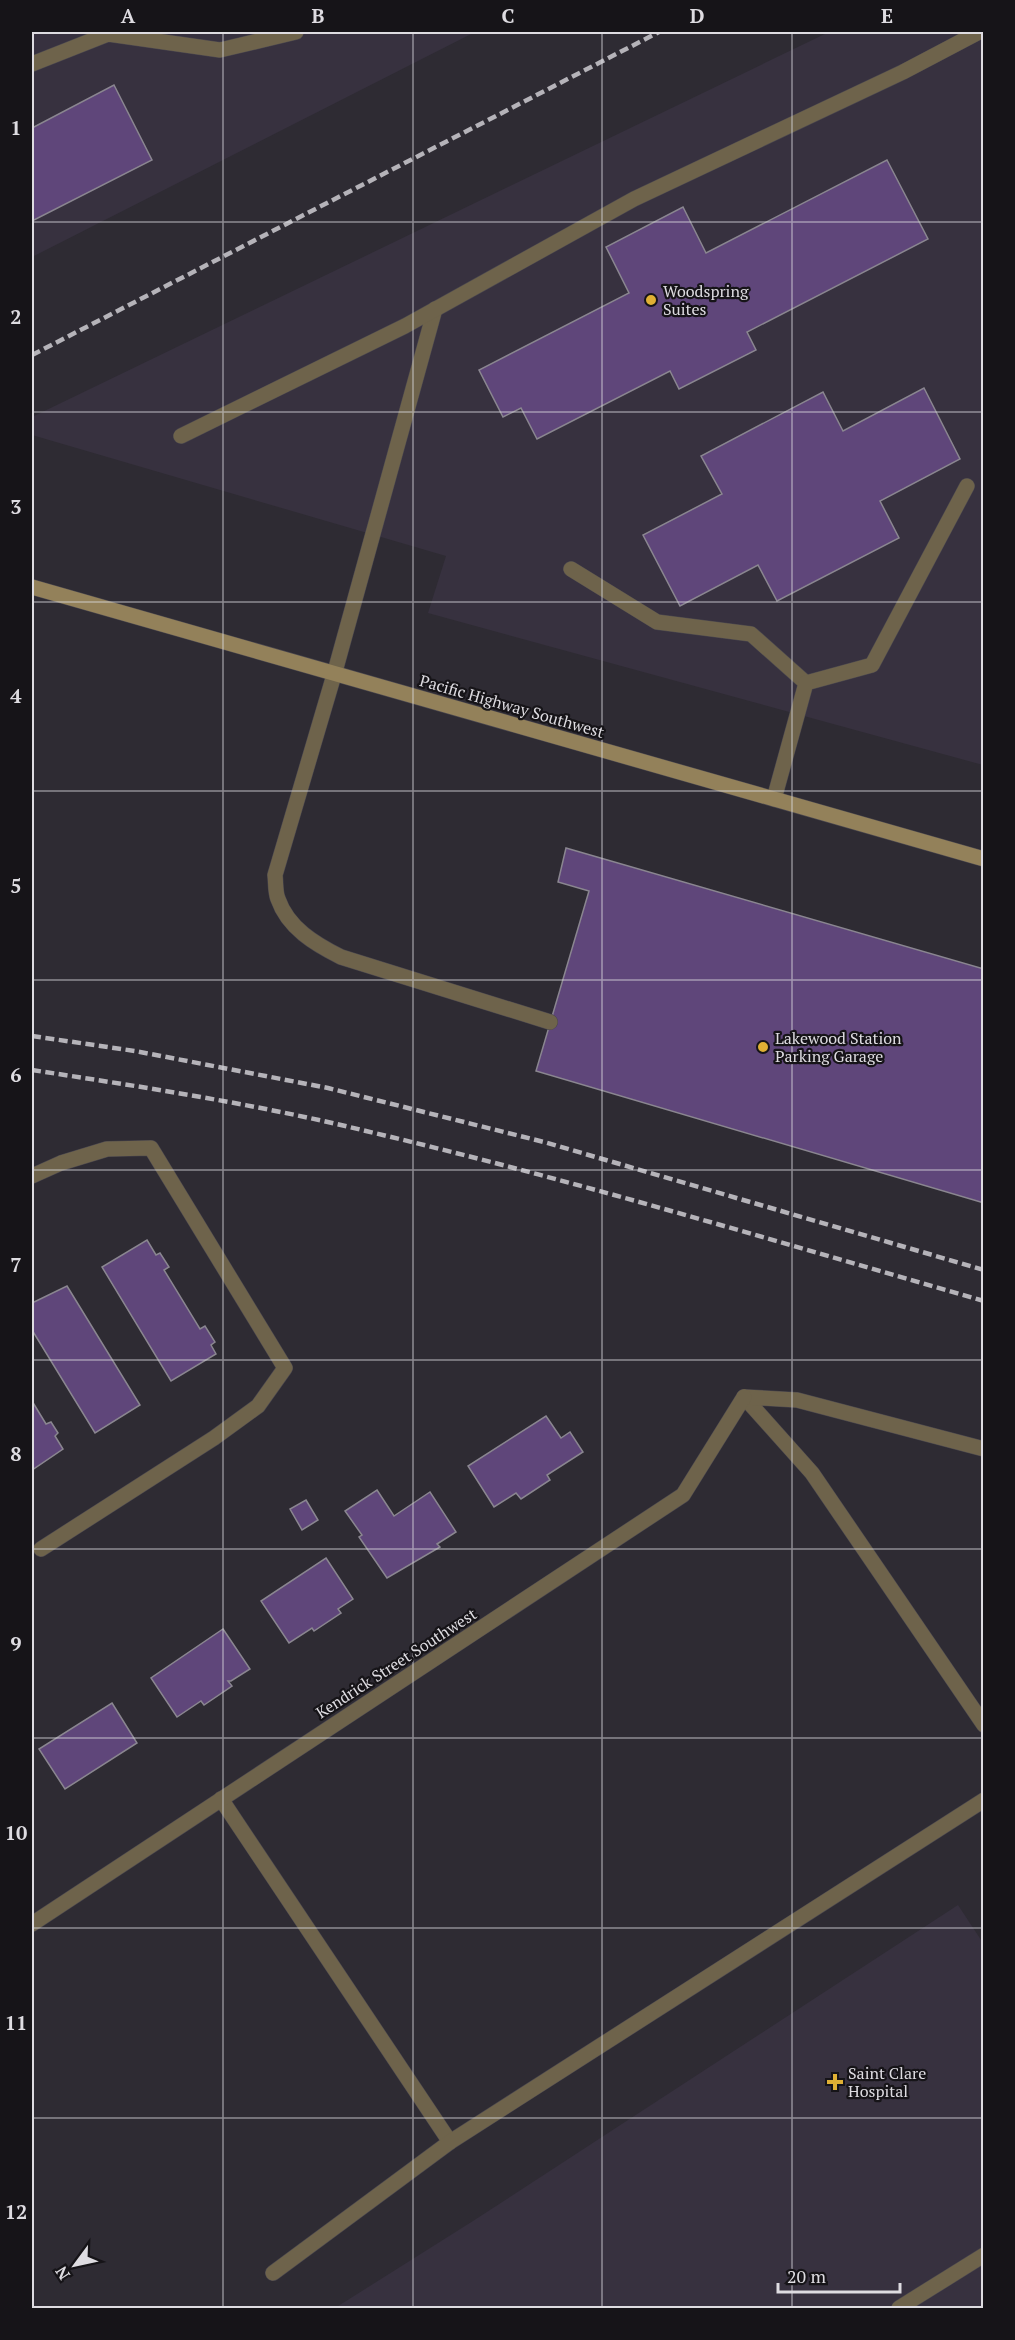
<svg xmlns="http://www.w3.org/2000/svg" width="1015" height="2340" viewBox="0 0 1015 2340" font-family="'PT Serif',serif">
	<rect width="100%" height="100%" fill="#2e2b33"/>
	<g fill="#37313f">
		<path d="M 32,32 L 475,32 L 32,257 Z"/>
		<path d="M 829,32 L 983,32 L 983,765 L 428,613 L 446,556 L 32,435 L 32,417 Z"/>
		<path d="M 958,1905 L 983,1943 L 983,2308 L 335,2308 L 473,2221 Z"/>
	</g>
	<g fill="#5f467a" stroke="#8a8690" stroke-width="1.5">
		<path d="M 114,85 L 152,160 L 32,221 L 32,128 Z"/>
		<path d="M 887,160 L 928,239 L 747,332 L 756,350 L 679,389 L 670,371 L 537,439 L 521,408 L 503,417 L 479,370 L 629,293 L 606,247 L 683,207 L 706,253 Z"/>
		<path d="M 924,388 L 960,459 L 880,501 L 899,538 L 777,601 L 758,565 L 680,606 L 643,535 L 722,494 L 701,456 L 823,392 L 843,431 Z"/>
		<path d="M 566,848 L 984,969 L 984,1203 L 536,1071 L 589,891 L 558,882 Z"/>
		<path d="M 147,1240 L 156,1255 L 160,1253 L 169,1267 L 164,1270 L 200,1329 L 205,1326 L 215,1342 L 211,1345 L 216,1354 L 171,1381 L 102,1267 Z"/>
		<path d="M 67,1286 L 140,1405 L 95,1433 L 32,1330 L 32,1303 Z"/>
		<path d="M 32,1401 L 46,1424 L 51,1422 L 58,1433 L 55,1436 L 63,1449 L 32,1470 Z"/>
		<path d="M 546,1416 L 561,1438 L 570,1432 L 583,1452 L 547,1475 L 550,1480 L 521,1499 L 516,1493 L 494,1507 L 468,1466 Z"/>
		<path d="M 377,1490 L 394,1516 L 430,1492 L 456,1532 L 437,1544 L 440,1547 L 387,1578 L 359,1537 L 362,1535 L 345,1511 Z"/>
		<path d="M 306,1500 L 318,1520 L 302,1530 L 290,1509 Z"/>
		<path d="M 326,1558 L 353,1599 L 338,1609 L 341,1613 L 314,1631 L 312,1628 L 289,1643 L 261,1601 Z"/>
		<path d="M 223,1629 L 250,1669 L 231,1681 L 228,1681 L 232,1686 L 204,1705 L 201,1701 L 177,1717 L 151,1678 Z"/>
		<path d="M 112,1703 L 137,1743 L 65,1789 L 39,1749 Z"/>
	</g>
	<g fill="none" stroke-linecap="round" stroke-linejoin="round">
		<g stroke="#4a474f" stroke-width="16">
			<g id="lane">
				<path d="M 32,64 L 108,34 L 220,50 L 296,32"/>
				<path d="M 435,309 L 334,675 L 275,875 C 276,883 275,892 278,899 C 288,928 315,944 341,957 L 550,1022"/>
				<path d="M 181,436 L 405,326 L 634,199 L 903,72 L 979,32"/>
				<path d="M 571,569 L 657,622 L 751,634 L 806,683"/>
				<path d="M 774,799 L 806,683 L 872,665 L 967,486"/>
				<path d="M 32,1176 L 61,1163 L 107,1149 L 151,1148 L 285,1368 L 258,1406 L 214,1438 L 41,1549"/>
				<path d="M 744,1397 L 812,1473 L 984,1725"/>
				<path d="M 744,1397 L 797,1400 L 984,1449"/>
				<path d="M 221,1799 L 450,2142"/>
				<path d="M 273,2273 L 450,2142 L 984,1800"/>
				<path d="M 899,2308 L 984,2255"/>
			</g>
		</g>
		<g stroke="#4a474f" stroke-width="16">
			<path id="street" d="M 32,1924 L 683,1495 L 744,1397"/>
		</g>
		<g stroke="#4a474f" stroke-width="16">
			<path id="secondary" d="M 32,587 L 984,859"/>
		</g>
		<use href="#lane" stroke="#6e634b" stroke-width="15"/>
		<use href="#street" stroke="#6e634b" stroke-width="15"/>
		<use href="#secondary" stroke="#93815a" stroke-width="15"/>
		<g stroke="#b5b3b9" stroke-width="4.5" stroke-dasharray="9 4.5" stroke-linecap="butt">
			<path d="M 32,355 L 659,32"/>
			<path d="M 32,1036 L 135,1051 L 328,1088 L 544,1142 L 984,1270"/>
			<path d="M 32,1070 C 143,1087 256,1104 366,1131 C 574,1180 778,1242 984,1301"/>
		</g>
	</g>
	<path fill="none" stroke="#dedce1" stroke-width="1.5" stroke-opacity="0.55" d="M 223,32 L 223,2308M 413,32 L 413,2308M 602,32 L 602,2308M 792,32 L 792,2308M 32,222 L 984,222M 32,412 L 984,412M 32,602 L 984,602M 32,791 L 984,791M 32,980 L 984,980M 32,1170 L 984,1170M 32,1360 L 984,1360M 32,1549 L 984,1549M 32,1738 L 984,1738M 32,1928 L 984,1928M 32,2118 L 984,2118"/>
	<g fill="#e0b034" stroke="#161418" stroke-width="2">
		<circle cx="651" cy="300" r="6"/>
		<circle cx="763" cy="1047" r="6"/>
		<path d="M832 2073h6v6h6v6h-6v6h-6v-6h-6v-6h6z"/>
	</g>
	<g text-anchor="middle" stroke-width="4.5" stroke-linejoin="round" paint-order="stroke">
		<g font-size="16" fill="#dedce1" stroke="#161418" text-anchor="start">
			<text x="663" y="297">Woodspring<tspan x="663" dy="18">Suites</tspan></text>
			<text x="775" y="1044">Lakewood Station<tspan x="775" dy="18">Parking Garage</tspan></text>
			<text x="848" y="2079">Saint Clare<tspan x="848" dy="18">Hospital</tspan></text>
		</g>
		<g font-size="16" fill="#dedce1" stroke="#161418">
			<text transform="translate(512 706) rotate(16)" y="6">Pacific Highway Southwest</text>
			<text transform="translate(396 1663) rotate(-33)" y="6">Kendrick Street Southwest</text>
		</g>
	</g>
	<rect width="1015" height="2340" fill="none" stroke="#161418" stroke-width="66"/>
	<g transform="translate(75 2265) rotate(237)" stroke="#161418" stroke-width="4.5" paint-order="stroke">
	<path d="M0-4.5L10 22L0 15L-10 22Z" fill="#dedce1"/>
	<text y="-9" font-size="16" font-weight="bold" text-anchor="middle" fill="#dedce1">N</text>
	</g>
	<path d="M778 2283v9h122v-9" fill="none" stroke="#dedce1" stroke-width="3"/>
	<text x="787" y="2283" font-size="18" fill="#dedce1" stroke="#161418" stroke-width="4.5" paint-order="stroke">20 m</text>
	<rect x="33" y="33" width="949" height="2274" fill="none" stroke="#dedce1" stroke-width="2"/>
	<g font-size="20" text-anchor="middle" font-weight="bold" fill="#dedce1">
		<text x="128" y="23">A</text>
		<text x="318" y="23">B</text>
		<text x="508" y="23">C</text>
		<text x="697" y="23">D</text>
		<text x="887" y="23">E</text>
		<text x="16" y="135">1</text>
		<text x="16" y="324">2</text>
		<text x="16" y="514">3</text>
		<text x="16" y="703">4</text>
		<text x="16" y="893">5</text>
		<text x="16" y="1082">6</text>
		<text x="16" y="1272">7</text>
		<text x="16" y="1461">8</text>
		<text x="16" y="1651">9</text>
		<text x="16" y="1840">10</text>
		<text x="16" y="2030">11</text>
		<text x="16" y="2219">12</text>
	</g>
</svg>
